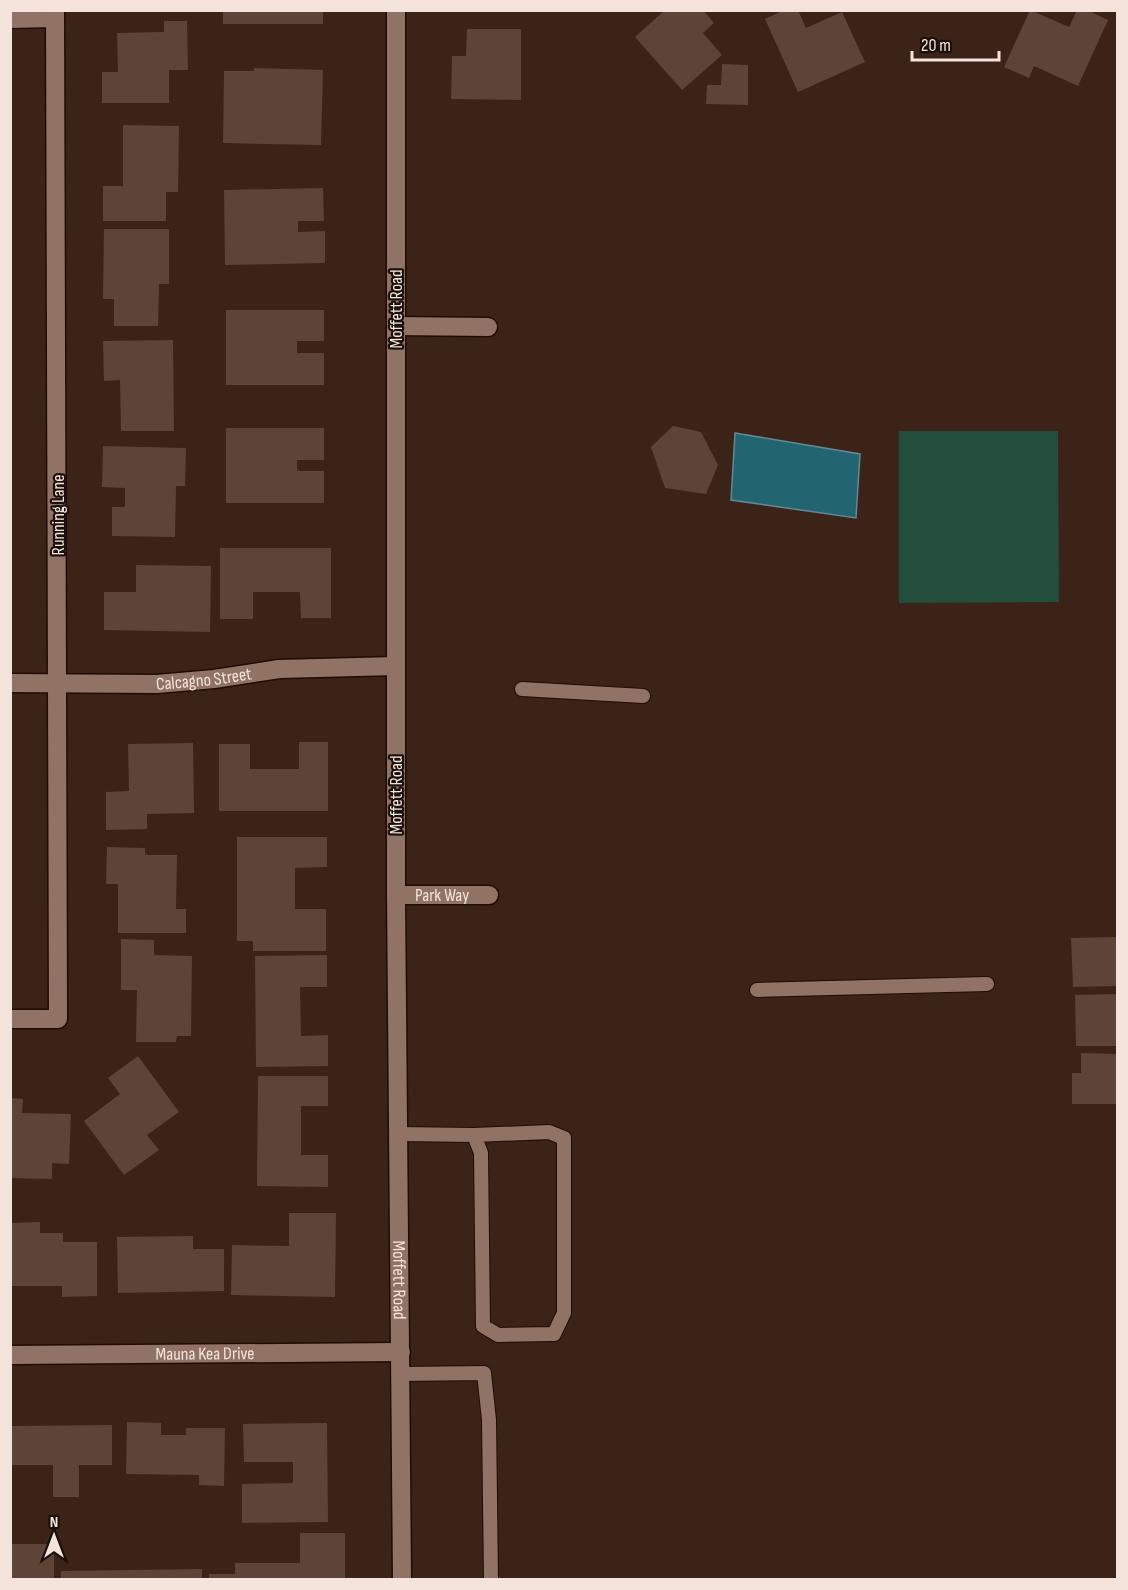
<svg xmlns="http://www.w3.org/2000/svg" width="1128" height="1590" viewBox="0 0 1128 1590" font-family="'Sofia Sans Condensed',sans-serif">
	<rect width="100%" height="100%" fill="#3b2317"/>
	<path fill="#234e3b" d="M 899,431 L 1058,431 L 1059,602 L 899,603 Z"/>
	<path fill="#236471" stroke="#618a91" stroke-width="1.5" d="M 735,433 L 860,454 L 856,518 L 731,500 Z"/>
	<g fill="#5e4437">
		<rect x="223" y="10" width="100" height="14"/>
		<path d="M 665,10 L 703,10 L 714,23 L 703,33 L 722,55 L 682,90 L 635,37 Z"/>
		<path d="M 784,10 L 798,10 L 806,28 L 842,12 L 865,62 L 798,92 L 765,19 Z"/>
		<path d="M 1030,10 L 1069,27 L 1077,10 L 1087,10 L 1108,20 L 1078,86 L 1034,66 L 1029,78 L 1004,67 Z"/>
		<path d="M 164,21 L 187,21 L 188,70 L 169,70 L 169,103 L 102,103 L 102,72 L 118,72 L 117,33 L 164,32 Z"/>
		<path d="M 467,29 L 521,29 L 521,100 L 451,99 L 452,56 L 466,56 Z"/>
		<path d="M 722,64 L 748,65 L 748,105 L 706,104 L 707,85 L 721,85 Z"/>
		<path d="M 254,68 L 323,70 L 321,145 L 223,143 L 224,71 L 254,71 Z"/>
		<path d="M 123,125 L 179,126 L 178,192 L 166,192 L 166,221 L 103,221 L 103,186 L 123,186 Z"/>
		<path d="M 323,188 L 324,221 L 298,221 L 298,232 L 325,231 L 325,263 L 225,265 L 224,190 Z"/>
		<path d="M 104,229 L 169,229 L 169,284 L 159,284 L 158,326 L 114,326 L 114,299 L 103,299 Z"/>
		<path d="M 226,310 L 324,310 L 324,341 L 297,341 L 297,353 L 324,353 L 324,385 L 226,385 Z"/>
		<path d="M 173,340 L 174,431 L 121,431 L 120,380 L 104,381 L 103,341 Z"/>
		<path d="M 673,426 L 701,432 L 718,465 L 706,494 L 665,488 L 651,447 Z"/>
		<path d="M 226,428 L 324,428 L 324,460 L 297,460 L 297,471 L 324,471 L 324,503 L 226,503 Z"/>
		<path d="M 103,446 L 186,448 L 185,486 L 176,486 L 175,537 L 112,536 L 112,507 L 125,507 L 125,488 L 102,487 Z"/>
		<path d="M 220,548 L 331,548 L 331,618 L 301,618 L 300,592 L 253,592 L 253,619 L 220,619 Z"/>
		<path d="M 136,565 L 211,566 L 210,632 L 104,630 L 104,592 L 136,592 Z"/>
		<path d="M 299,742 L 328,742 L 328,811 L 219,811 L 219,744 L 250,744 L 250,769 L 299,769 Z"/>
		<path d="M 193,743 L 194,813 L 147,814 L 147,829 L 106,830 L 106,792 L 129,791 L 128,744 Z"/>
		<path d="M 237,837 L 327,837 L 327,867 L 295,868 L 295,909 L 326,909 L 326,951 L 253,951 L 253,941 L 237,941 Z"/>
		<path d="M 107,847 L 145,848 L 145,855 L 177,855 L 176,909 L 186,909 L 186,933 L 118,933 L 118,884 L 106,884 Z"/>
		<path d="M 1118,937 L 1118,986 L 1073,987 L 1071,938 Z"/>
		<path d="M 121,939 L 154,940 L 154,955 L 192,956 L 191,1036 L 177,1036 L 176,1042 L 136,1042 L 137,990 L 121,990 Z"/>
		<path d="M 327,955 L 327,987 L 300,987 L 301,1036 L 328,1035 L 328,1066 L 256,1067 L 255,956 Z"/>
		<path d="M 1118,994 L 1118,1046 L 1076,1046 L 1075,995 Z"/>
		<path d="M 1081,1053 L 1118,1054 L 1118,1104 L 1072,1104 L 1072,1073 L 1081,1073 Z"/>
		<path d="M 138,1056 L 179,1112 L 147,1135 L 159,1150 L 124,1175 L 84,1121 L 120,1094 L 108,1078 Z"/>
		<path d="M 258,1076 L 328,1076 L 328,1106 L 301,1106 L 301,1155 L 328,1155 L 328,1187 L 257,1186 Z"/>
		<path d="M 10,1098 L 23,1099 L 22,1113 L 71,1114 L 69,1164 L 52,1163 L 52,1179 L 10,1178 Z"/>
		<path d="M 289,1213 L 336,1213 L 335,1297 L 231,1295 L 232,1245 L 289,1246 Z"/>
		<path d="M 40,1222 L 40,1233 L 63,1233 L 63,1242 L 97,1242 L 97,1296 L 62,1297 L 62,1286 L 10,1286 L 10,1223 Z"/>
		<path d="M 193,1236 L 193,1249 L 224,1249 L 224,1291 L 118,1293 L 117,1237 Z"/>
		<path d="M 127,1422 L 161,1423 L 161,1435 L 186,1435 L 186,1428 L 225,1428 L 224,1486 L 199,1485 L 199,1475 L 126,1474 Z"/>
		<path d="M 327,1423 L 328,1522 L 242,1523 L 242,1484 L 293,1483 L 293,1462 L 244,1462 L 243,1424 Z"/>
		<path d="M 112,1425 L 112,1465 L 79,1465 L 79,1497 L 53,1497 L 53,1465 L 12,1465 L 12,1426 Z"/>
		<path d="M 300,1533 L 345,1533 L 345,1580 L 209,1580 L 209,1574 L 235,1574 L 235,1563 L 300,1563 Z"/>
		<rect x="10" y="1544" width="44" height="36"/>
		<path d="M 202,1569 L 202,1580 L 61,1580 L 61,1571 Z"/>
	</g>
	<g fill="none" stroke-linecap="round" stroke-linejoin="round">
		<g stroke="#210c03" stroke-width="16">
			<g id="lane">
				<path d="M 522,689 L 643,696"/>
				<path d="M 757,990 L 987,984"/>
				<path d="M 398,1134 L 474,1135 L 549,1132 L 564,1138 L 564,1313 L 554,1334 L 498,1335 L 483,1326 L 481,1153 L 474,1135"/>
				<path d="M 401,1374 L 484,1373 L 489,1420 L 491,1580"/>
			</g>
		</g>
		<g stroke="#210c03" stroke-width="21">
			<g id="street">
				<path id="s1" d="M 396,10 L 396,895 L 402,1580"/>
				<path d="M 10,19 L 55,18"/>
				<path d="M 396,326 L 488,327"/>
				<path id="s2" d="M 10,683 L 157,684 L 214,679 L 279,669 L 396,666"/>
				<path id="s3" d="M 396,895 L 489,895"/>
				<path d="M 10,1019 L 58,1019 L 55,10"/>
				<path id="s4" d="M 10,1355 L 401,1352"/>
			</g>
		</g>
		<use href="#lane" stroke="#907365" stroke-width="14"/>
		<use href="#street" stroke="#907365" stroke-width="18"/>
	</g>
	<g text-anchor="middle" stroke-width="4.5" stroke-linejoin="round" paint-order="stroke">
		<g font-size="18" fill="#f3e3db" stroke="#1a100a">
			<text transform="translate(396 309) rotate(-90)" y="6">Moffett Road</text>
			<text transform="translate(58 515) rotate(-90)" y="6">Running Lane</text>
			<text dy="6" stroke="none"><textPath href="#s2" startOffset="194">Calcagno Street</textPath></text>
			<text transform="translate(396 795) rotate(-90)" y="6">Moffett Road</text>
			<text dy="6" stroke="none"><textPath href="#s3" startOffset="46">Park Way</textPath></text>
			<text dy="6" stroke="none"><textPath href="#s1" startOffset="1270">Moffett Road</textPath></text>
			<text dy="6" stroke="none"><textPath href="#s4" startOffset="195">Mauna Kea Drive</textPath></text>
		</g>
	</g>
	<rect width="1128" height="1590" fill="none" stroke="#f3e3db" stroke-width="24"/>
	<g transform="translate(54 1536)" stroke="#1a100a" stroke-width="4.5" paint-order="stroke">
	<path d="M0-4.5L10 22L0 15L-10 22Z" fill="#f3e3db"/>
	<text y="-9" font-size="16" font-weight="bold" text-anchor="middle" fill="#f3e3db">N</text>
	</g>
	<path d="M912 51v9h87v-9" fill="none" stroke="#f3e3db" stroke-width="3"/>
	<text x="921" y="51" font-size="18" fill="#f3e3db" stroke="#1a100a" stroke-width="4.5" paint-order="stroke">20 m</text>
</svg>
